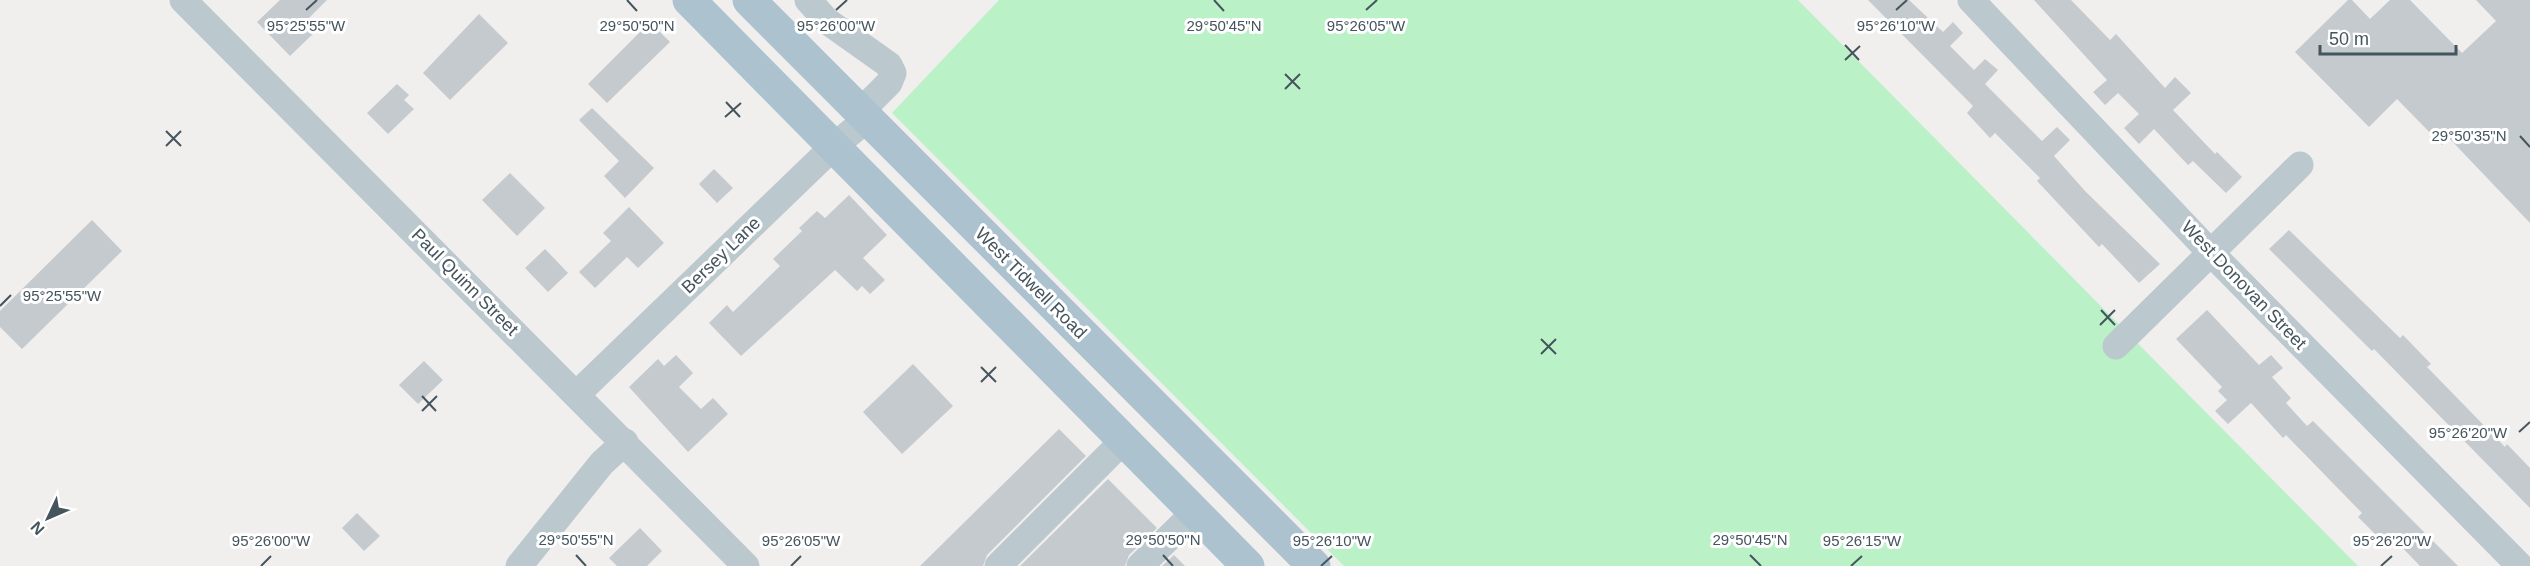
<svg xmlns="http://www.w3.org/2000/svg" width="2530" height="566" viewBox="0 0 2530 566" font-family="Arial,sans-serif">
	<rect width="100%" height="100%" fill="#f1eeee"/>
	<path fill="#baf1c7" d="M 999,0 L 1798,0 L 2358,566 L 1344,566 L 892,113 Z"/>
	<g fill="#c5cace">
		<path d="M 280,0 L 327,0 L 309,18 L 319,28 L 290,56 L 257,22 Z"/>
		<path d="M 1868,0 L 1909,0 L 1943,32 L 1953,22 L 1963,33 L 1950,46 L 1974,70 L 1985,59 L 1998,70 L 1985,84 L 2042,141 L 2057,127 L 2070,140 L 2054,156 L 2085,191 L 2160,264 L 2139,283 L 2102,244 L 2099,247 L 2037,181 L 2040,178 L 1995,133 L 1990,138 L 1967,113 L 1973,106 Z"/>
		<path d="M 2034,0 L 2071,0 L 2110,40 L 2116,34 L 2165,88 L 2175,77 L 2191,93 L 2173,110 L 2215,154 L 2217,152 L 2242,177 L 2226,193 L 2193,161 L 2188,165 L 2154,129 L 2139,144 L 2124,128 L 2139,114 L 2118,93 L 2105,105 L 2093,92 L 2107,80 Z"/>
		<path d="M 2348,0 L 2352,0 L 2370,19 L 2390,0 L 2410,0 L 2462,53 L 2496,21 L 2476,0 L 2530,0 L 2530,223 L 2449,138 L 2442,145 L 2397,99 L 2369,127 L 2295,52 Z"/>
		<path d="M 479,14 L 508,43 L 450,100 L 423,73 Z"/>
		<path d="M 650,22 L 670,42 L 607,103 L 588,84 Z"/>
		<path d="M 397,84 L 409,95 L 404,100 L 414,109 L 388,134 L 367,113 Z"/>
		<path d="M 592,108 L 654,168 L 625,198 L 604,176 L 619,161 L 579,120 Z"/>
		<path d="M 714,169 L 733,188 L 717,203 L 699,184 Z"/>
		<path d="M 510,173 L 545,208 L 517,236 L 482,200 Z"/>
		<path d="M 849,195 L 887,235 L 863,258 L 885,280 L 870,294 L 862,286 L 857,291 L 835,270 L 741,356 L 709,323 L 727,305 L 733,312 L 780,266 L 773,259 L 802,231 L 799,228 L 817,211 L 825,218 Z"/>
		<path d="M 629,207 L 664,243 L 638,268 L 627,257 L 595,288 L 579,272 L 611,241 L 603,233 Z"/>
		<path d="M 92,220 L 122,251 L 22,349 L 0,327 L 0,311 Z"/>
		<path d="M 2289,230 L 2400,338 L 2403,335 L 2431,364 L 2427,367 L 2505,447 L 2507,444 L 2530,468 L 2530,508 L 2374,349 L 2372,351 L 2269,249 Z"/>
		<path d="M 545,249 L 568,273 L 548,292 L 525,268 Z"/>
		<path d="M 2207,310 L 2259,365 L 2271,355 L 2283,368 L 2272,377 L 2291,398 L 2286,403 L 2307,426 L 2313,421 L 2458,566 L 2420,566 L 2395,540 L 2388,547 L 2358,517 L 2362,513 L 2286,435 L 2283,438 L 2251,403 L 2228,424 L 2215,411 L 2227,400 L 2218,391 L 2222,387 L 2176,339 Z"/>
		<path d="M 676,355 L 693,373 L 679,387 L 701,409 L 713,398 L 728,414 L 688,452 L 629,387 L 658,359 L 664,366 Z"/>
		<path d="M 424,361 L 443,380 L 418,404 L 399,385 Z"/>
		<path d="M 913,364 L 953,406 L 902,454 L 863,412 Z"/>
		<path d="M 1059,429 L 1086,456 L 987,555 L 983,566 L 920,566 Z"/>
		<path d="M 1108,479 L 1157,528 L 1129,555 L 1125,566 L 1020,566 Z"/>
		<path d="M 357,513 L 380,536 L 364,551 L 342,528 Z"/>
		<path d="M 640,528 L 662,551 L 647,566 L 617,566 L 609,558 Z"/>
		<path d="M 1174,555 L 1185,566 L 1162,566 Z"/>
	</g>
	<g fill="none" stroke-linecap="round" stroke-linejoin="round">
		<g stroke="#bbc8ce" stroke-width="27">
			<path d="M 183,0 L 746,566"/>
			<path d="M 808,0 L 827,21 L 889,65 L 893,73 L 889,83 L 860,112"/>
			<path d="M 1971,0 L 2211,253 L 2520,566"/>
			<path d="M 2116,346 L 2300,165"/>
			<path d="M 577,394 L 833,147 L 867,119"/>
			<path d="M 519,566 L 602,463 L 625,442"/>
			<path d="M 998,566 L 1124,440"/>
			<path d="M 1140,566 L 1195,512"/>
		</g>
		<g stroke="#acc3cf" stroke-width="33">
			<path d="M 689,0 L 1248,566"/>
			<path d="M 749,0 L 1314,566"/>
		</g>
	</g>
	<path fill="none" stroke="#45555d" stroke-width="2" d="M 627,0 L 637,11M 1214,0 L 1224,11M 306,10 L 317,0M 836,10 L 847,0M 1366,10 L 1377,0M 1896,10 L 1907,0M 1845,45 L 1859,60M 1845,60 L 1860,46M 1285,74 L 1300,89M 1285,89 L 1300,74M 726,102 L 740,117M 725,117 L 741,103M 166,131 L 181,146M 2520,136 L 2530,147M 166,146 L 181,131M 0,306 L 11,295M 2101,310 L 2115,325M 2100,325 L 2115,310M 1541,339 L 1556,354M 1541,354 L 1556,339M 981,367 L 996,382M 981,382 L 996,367M 422,396 L 436,411M 422,411 L 437,396M 2519,432 L 2530,422M 576,555 L 586,566M 1163,555 L 1173,566M 1750,555 L 1761,566M 261,566 L 271,556M 791,566 L 801,556M 1321,566 L 1332,556M 1851,566 L 1862,556M 2381,566 L 2392,556"/>
	<g text-anchor="middle" stroke-width="6" stroke-linejoin="round" paint-order="stroke">
		<g font-size="18" fill="#45555d" stroke="#fff">
			<text transform="translate(721 255) rotate(-44)" y="6">Bersey Lane</text>
			<text transform="translate(465 282) rotate(45)" y="6">Paul Quinn Street</text>
			<text transform="translate(1031 283) rotate(45)" y="6">West Tidwell Road</text>
			<text transform="translate(2244 285) rotate(46)" y="6">West Donovan Street</text>
		</g>
	</g>
	<g font-size="15" text-anchor="middle" fill="#45555d" stroke="#fff" stroke-width="6" stroke-linejoin="round" paint-order="stroke">
		<text x="306" y="31">95°25'55"W</text>
		<text x="836" y="31">95°26'00"W</text>
		<text x="1366" y="31">95°26'05"W</text>
		<text x="1896" y="31">95°26'10"W</text>
		<text x="637" y="31">29°50'50"N</text>
		<text x="1224" y="31">29°50'45"N</text>
		<text x="2469" y="141">29°50'35"N</text>
		<text x="62" y="301">95°25'55"W</text>
		<text x="2468" y="438">95°26'20"W</text>
		<text x="576" y="545">29°50'55"N</text>
		<text x="1163" y="545">29°50'50"N</text>
		<text x="1750" y="545">29°50'45"N</text>
		<text x="271" y="546">95°26'00"W</text>
		<text x="801" y="546">95°26'05"W</text>
		<text x="1332" y="546">95°26'10"W</text>
		<text x="1862" y="546">95°26'15"W</text>
		<text x="2392" y="546">95°26'20"W</text>
	</g>
	<g transform="translate(48 518) rotate(226)" stroke="#ffffff" stroke-width="4.5" paint-order="stroke">
	<path d="M0-4.5L10 22L0 15L-10 22Z" fill="#45555d"/>
	<text y="-9" font-size="16" font-weight="bold" text-anchor="middle" fill="#45555d">N</text>
	</g>
	<path d="M2320 45v9h136v-9" fill="none" stroke="#45555d" stroke-width="3"/>
	<text x="2329" y="45" font-size="18" fill="#45555d" stroke="#ffffff" stroke-width="4.5" paint-order="stroke">50 m</text>
</svg>
